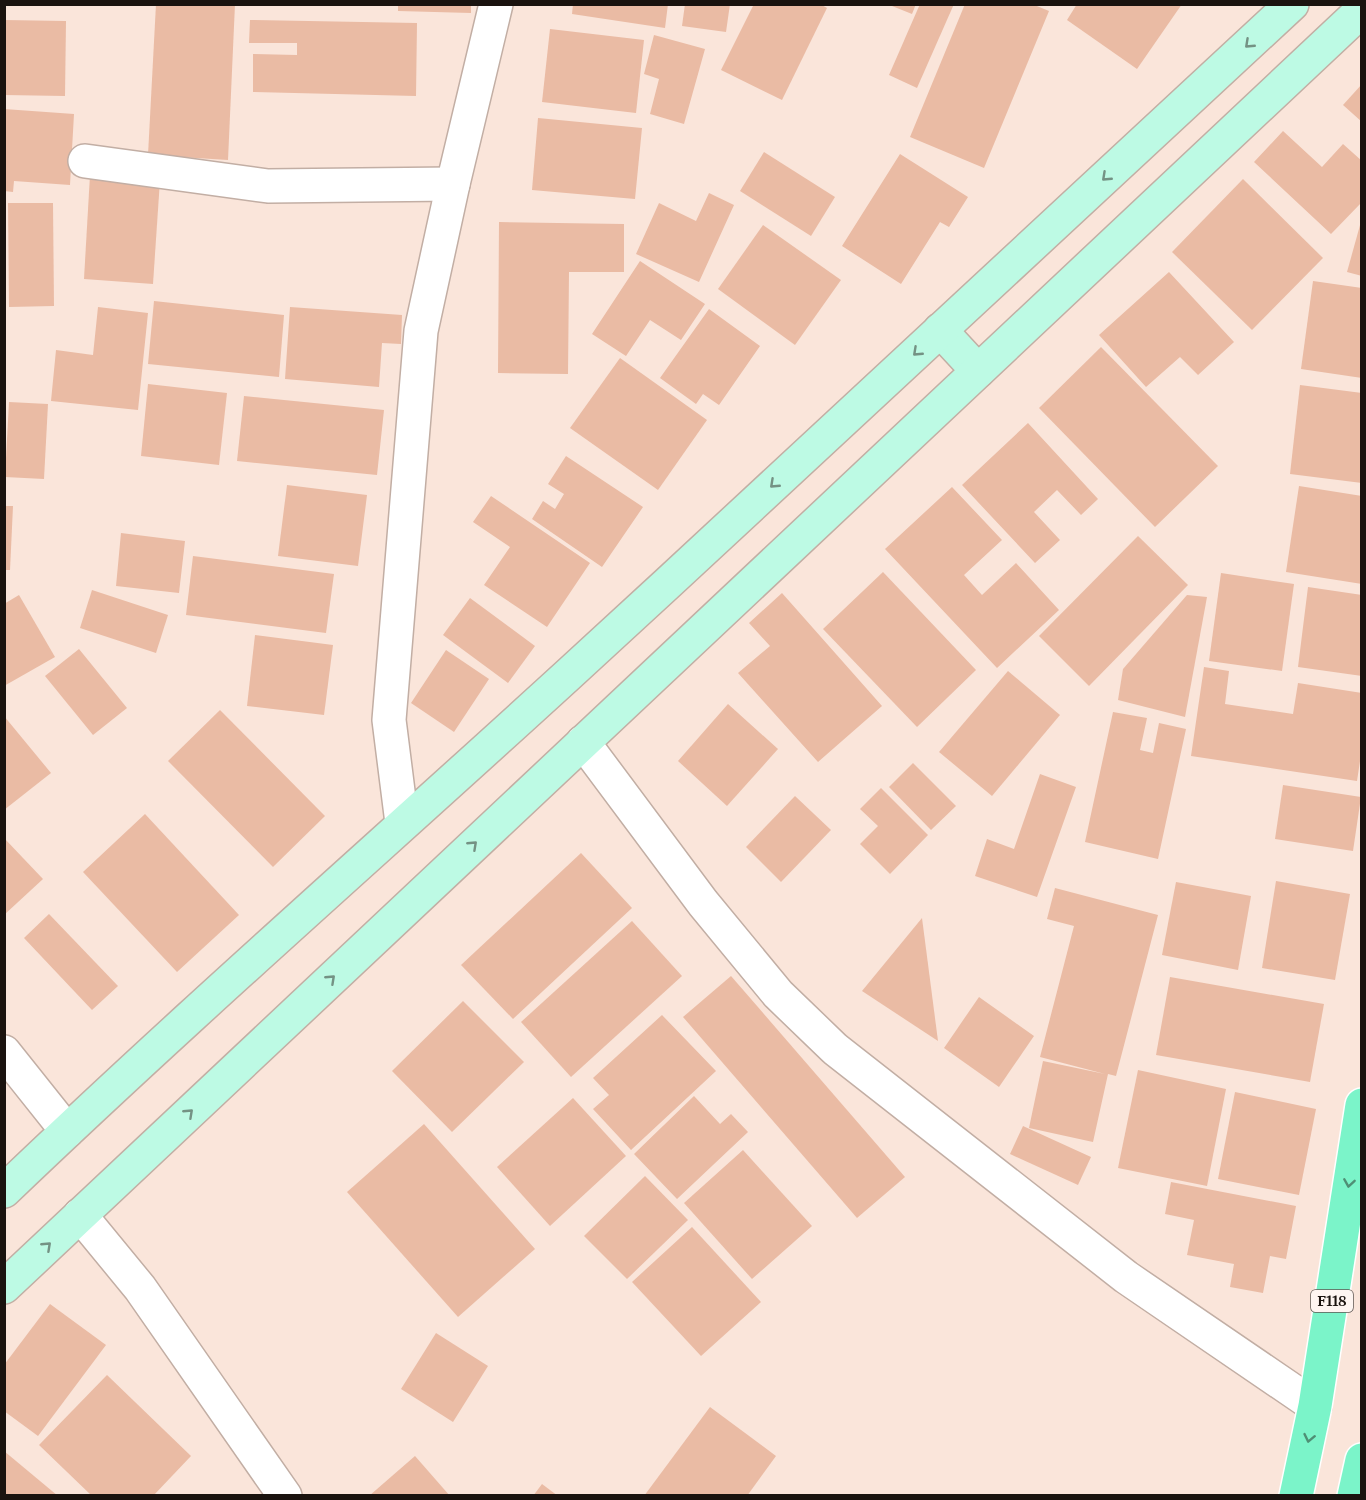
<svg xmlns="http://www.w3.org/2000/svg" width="1366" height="1500" viewBox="0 0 1366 1500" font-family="Merriweather,serif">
	<rect width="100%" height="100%" fill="#fae5da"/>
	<g fill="#eabba4">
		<path d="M 156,4 L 235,4 L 228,160 L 148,155 Z"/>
		<path d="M 398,4 L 471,4 L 471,13 L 398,11 Z"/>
		<path d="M 573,4 L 668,4 L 665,28 L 572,14 Z"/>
		<path d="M 685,4 L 730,4 L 726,32 L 682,26 Z"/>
		<path d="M 754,4 L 820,4 L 827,8 L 782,100 L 721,70 Z"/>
		<path d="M 887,4 L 916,4 L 912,14 Z"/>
		<path d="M 920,4 L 954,4 L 917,88 L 889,75 Z"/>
		<path d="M 965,4 L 1032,4 L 1049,11 L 984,168 L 910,137 Z"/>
		<path d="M 1077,4 L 1182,4 L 1137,69 L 1067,20 Z"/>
		<path d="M 4,20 L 66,21 L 65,96 L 4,95 Z"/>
		<path d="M 250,20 L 417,23 L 416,96 L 253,92 L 253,54 L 297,55 L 297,43 L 249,43 Z"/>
		<path d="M 550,29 L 644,40 L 636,113 L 542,102 Z"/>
		<path d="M 654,35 L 705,49 L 684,124 L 650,114 L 659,79 L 644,74 Z"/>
		<path d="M 1362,84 L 1362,122 L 1343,105 Z"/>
		<path d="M 4,109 L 74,114 L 70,185 L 14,181 L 13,192 L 4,191 Z"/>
		<path d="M 538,118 L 642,128 L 635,199 L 532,190 Z"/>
		<path d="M 1283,131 L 1322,167 L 1343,144 L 1362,161 L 1362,202 L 1331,234 L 1254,162 Z"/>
		<path d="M 764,152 L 835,197 L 811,236 L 740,191 Z"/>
		<path d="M 900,154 L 968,197 L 949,227 L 940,222 L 901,284 L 842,246 Z"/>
		<path d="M 90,175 L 160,180 L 153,284 L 84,279 Z"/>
		<path d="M 1243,179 L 1323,258 L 1252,330 L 1172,252 Z"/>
		<path d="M 709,193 L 734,205 L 699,282 L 636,254 L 659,203 L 696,221 Z"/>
		<path d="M 8,203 L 53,203 L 54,306 L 9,307 Z"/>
		<path d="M 1362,218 L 1362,276 L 1347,272 Z"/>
		<path d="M 499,222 L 624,224 L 624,272 L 569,272 L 568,374 L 498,373 Z"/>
		<path d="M 763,225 L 841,280 L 795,345 L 718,289 Z"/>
		<path d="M 640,261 L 705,304 L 681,340 L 650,320 L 626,356 L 592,334 Z"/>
		<path d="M 1169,272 L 1234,342 L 1198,375 L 1180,357 L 1146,387 L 1099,335 Z"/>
		<path d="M 1313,281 L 1362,288 L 1362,378 L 1301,369 Z"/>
		<path d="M 154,301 L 284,315 L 279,377 L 148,364 Z"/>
		<path d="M 98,307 L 148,313 L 138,410 L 51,401 L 56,350 L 93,355 Z"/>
		<path d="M 290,307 L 402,315 L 401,344 L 382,343 L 379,387 L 285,379 Z"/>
		<path d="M 709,309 L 760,346 L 719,405 L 703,394 L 696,404 L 660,378 Z"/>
		<path d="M 1101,347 L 1218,466 L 1155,527 L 1039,408 Z"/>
		<path d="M 620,358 L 707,420 L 658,490 L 570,428 Z"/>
		<path d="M 148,384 L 227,393 L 219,465 L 141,456 Z"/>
		<path d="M 1300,385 L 1362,393 L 1362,483 L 1290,474 Z"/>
		<path d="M 244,396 L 384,410 L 377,475 L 237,461 Z"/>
		<path d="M 9,402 L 48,404 L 44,479 L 5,477 Z"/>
		<path d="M 1028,423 L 1098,499 L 1081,515 L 1057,490 L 1034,512 L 1060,540 L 1035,563 L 962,485 Z"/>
		<path d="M 566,456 L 643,507 L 602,567 L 532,519 L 543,501 L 555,509 L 564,494 L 548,484 Z"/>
		<path d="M 287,485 L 367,495 L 358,566 L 278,556 Z"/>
		<path d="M 1299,486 L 1362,496 L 1362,584 L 1286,572 Z"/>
		<path d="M 952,487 L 1002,540 L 964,575 L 982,595 L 1016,563 L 1059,610 L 997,668 L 885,549 Z"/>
		<path d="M 491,496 L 590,563 L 547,627 L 484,585 L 510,547 L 473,522 Z"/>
		<path d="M 4,506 L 13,506 L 10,570 L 4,570 Z"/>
		<path d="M 121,533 L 185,541 L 179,593 L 116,586 Z"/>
		<path d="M 1138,536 L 1188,585 L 1089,686 L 1039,636 Z"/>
		<path d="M 193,556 L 334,574 L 326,633 L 186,615 Z"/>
		<path d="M 883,572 L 976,670 L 917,727 L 823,629 Z"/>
		<path d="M 1221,573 L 1294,584 L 1282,671 L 1209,661 Z"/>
		<path d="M 1308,587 L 1362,595 L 1362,676 L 1298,667 Z"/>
		<path d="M 92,590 L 168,615 L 156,653 L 80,628 Z"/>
		<path d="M 782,593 L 882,706 L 818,762 L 738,673 L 770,646 L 749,623 Z"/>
		<path d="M 19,595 L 55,657 L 4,686 L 4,604 Z"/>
		<path d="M 1187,595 L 1207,597 L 1185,717 L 1118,700 L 1123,669 Z"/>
		<path d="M 470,598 L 535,646 L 508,683 L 443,635 Z"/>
		<path d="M 255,635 L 333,645 L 324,715 L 247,706 Z"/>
		<path d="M 79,649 L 127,708 L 93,735 L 45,676 Z"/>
		<path d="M 446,650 L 489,679 L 454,732 L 411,703 Z"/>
		<path d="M 1204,667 L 1229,671 L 1225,704 L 1293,714 L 1298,683 L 1362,693 L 1362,748 L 1357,781 L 1191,756 Z"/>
		<path d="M 1008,671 L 1060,715 L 992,796 L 939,752 Z"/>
		<path d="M 728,704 L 778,749 L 727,806 L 678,761 Z"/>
		<path d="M 220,710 L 325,816 L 273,867 L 168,761 Z"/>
		<path d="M 1113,712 L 1147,718 L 1140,750 L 1153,753 L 1159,723 L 1186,729 L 1158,859 L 1085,842 Z"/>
		<path d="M 4,716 L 51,773 L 4,810 Z"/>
		<path d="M 913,763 L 956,806 L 931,830 L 889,787 Z"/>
		<path d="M 1040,774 L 1076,787 L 1037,897 L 975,876 L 987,839 L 1014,849 Z"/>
		<path d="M 1283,785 L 1361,797 L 1353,851 L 1275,839 Z"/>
		<path d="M 881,788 L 928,835 L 890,874 L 860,844 L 878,826 L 860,809 Z"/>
		<path d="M 795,796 L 831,830 L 781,882 L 746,847 Z"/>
		<path d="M 145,814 L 239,915 L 177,972 L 83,872 Z"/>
		<path d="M 4,838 L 43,879 L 4,915 Z"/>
		<path d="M 581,853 L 632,908 L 513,1019 L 461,965 Z"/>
		<path d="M 1276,881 L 1350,894 L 1335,980 L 1262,968 Z"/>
		<path d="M 1176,882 L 1251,896 L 1238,970 L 1162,955 Z"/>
		<path d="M 1055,888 L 1158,915 L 1116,1076 L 1108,1074 L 1093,1142 L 1029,1128 L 1043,1061 L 1105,1074 L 1040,1057 L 1074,926 L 1047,919 Z"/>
		<path d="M 49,914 L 118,986 L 92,1010 L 24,938 Z"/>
		<path d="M 922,918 L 938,1041 L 862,991 Z"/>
		<path d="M 632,921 L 682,976 L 571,1077 L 521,1022 Z"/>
		<path d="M 731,976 L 905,1177 L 857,1218 L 683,1017 Z"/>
		<path d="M 1170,977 L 1324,1004 L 1310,1082 L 1156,1055 Z"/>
		<path d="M 979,997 L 1034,1036 L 999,1087 L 944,1048 Z"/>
		<path d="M 463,1001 L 524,1062 L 452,1132 L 392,1071 Z"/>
		<path d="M 662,1015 L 716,1071 L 631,1150 L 593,1109 L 609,1095 L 593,1078 Z"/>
		<path d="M 1138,1070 L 1226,1089 L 1207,1186 L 1118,1168 Z"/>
		<path d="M 1235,1092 L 1316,1109 L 1299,1195 L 1218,1179 Z"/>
		<path d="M 694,1096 L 720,1124 L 731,1114 L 748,1132 L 677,1199 L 634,1154 Z"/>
		<path d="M 573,1098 L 626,1156 L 550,1226 L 497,1167 Z"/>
		<path d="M 424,1124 L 535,1249 L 458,1317 L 347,1192 Z"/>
		<path d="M 1023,1126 L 1091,1157 L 1078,1185 L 1010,1154 Z"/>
		<path d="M 743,1150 L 812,1226 L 752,1279 L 684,1203 Z"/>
		<path d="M 645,1176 L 688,1220 L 627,1279 L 584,1236 Z"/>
		<path d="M 1171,1182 L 1296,1206 L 1286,1259 L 1270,1256 L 1263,1293 L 1230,1287 L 1234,1264 L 1187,1255 L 1194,1220 L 1165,1214 Z"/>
		<path d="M 692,1227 L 761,1302 L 701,1356 L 632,1282 Z"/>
		<path d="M 50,1304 L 106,1345 L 38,1436 L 4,1411 L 4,1365 Z"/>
		<path d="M 436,1333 L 488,1366 L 453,1422 L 401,1389 Z"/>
		<path d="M 107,1375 L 191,1456 L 153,1496 L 92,1496 L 39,1445 Z"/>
		<path d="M 710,1407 L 776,1456 L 747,1496 L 644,1496 Z"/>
		<path d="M 4,1451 L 58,1496 L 4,1496 Z"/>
		<path d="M 415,1456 L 450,1496 L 369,1496 Z"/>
		<path d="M 542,1484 L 558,1496 L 533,1496 Z"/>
	</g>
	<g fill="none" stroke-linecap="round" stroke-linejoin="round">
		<g stroke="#c2aea4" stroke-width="36">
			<g id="minor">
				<path d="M 85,161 L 268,186 L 453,184"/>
				<path d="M 583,742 L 703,903 L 778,994 L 835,1049 L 1126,1277 L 1315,1406"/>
				<path d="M 402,823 L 389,720 L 421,331 L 453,184 L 496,4"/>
				<path d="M 4,1052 L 67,1131"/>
				<path d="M 80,1215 L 140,1288 L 285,1496"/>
			</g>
		</g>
		<g stroke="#c2aea4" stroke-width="36">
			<g id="secondary">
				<path d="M 940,330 L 978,371"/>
				<path d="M 4,1191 C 189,1014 381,846 569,674 C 811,452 1051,228 1292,4"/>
				<path d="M 4,1287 L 1362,10"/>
			</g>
		</g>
		<g stroke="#fff" stroke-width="36">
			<g id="primary">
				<path d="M 1296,1496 L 1315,1406 L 1362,1105"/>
				<path d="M 1354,1496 L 1362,1460"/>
			</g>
		</g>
		<use href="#minor" stroke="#fff" stroke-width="33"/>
		<use href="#secondary" stroke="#bdfae4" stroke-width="33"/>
		<use href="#primary" stroke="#7bf4c9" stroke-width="33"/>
	</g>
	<defs><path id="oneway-chevron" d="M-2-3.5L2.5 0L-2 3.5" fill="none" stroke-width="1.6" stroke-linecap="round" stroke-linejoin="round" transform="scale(1.5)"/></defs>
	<g stroke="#749284">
		<use href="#oneway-chevron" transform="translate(1249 44) rotate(137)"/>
		<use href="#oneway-chevron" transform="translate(1106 177) rotate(137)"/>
		<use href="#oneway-chevron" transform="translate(917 352) rotate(137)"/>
		<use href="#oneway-chevron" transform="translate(774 484) rotate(137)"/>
		<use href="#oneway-chevron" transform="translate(473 845) rotate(-43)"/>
		<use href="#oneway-chevron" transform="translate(331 979) rotate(-43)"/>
		<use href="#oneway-chevron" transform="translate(189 1113) rotate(-43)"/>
		<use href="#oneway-chevron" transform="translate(47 1246) rotate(-43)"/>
	</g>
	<g stroke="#4f8f75">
		<use href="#oneway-chevron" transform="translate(1349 1183) rotate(99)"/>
		<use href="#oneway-chevron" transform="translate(1309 1438) rotate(102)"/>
	</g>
	<g text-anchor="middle" stroke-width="4.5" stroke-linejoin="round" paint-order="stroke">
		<rect fill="#fef5f1" stroke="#5e5753" stroke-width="1.5" x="1311" y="1290" width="42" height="22" rx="4.5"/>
		<g font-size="14" font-weight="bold" fill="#1a130f">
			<text x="1332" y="1306">F118</text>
		</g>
	</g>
	<rect width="1366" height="1500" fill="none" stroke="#1a130f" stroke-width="12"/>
</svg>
